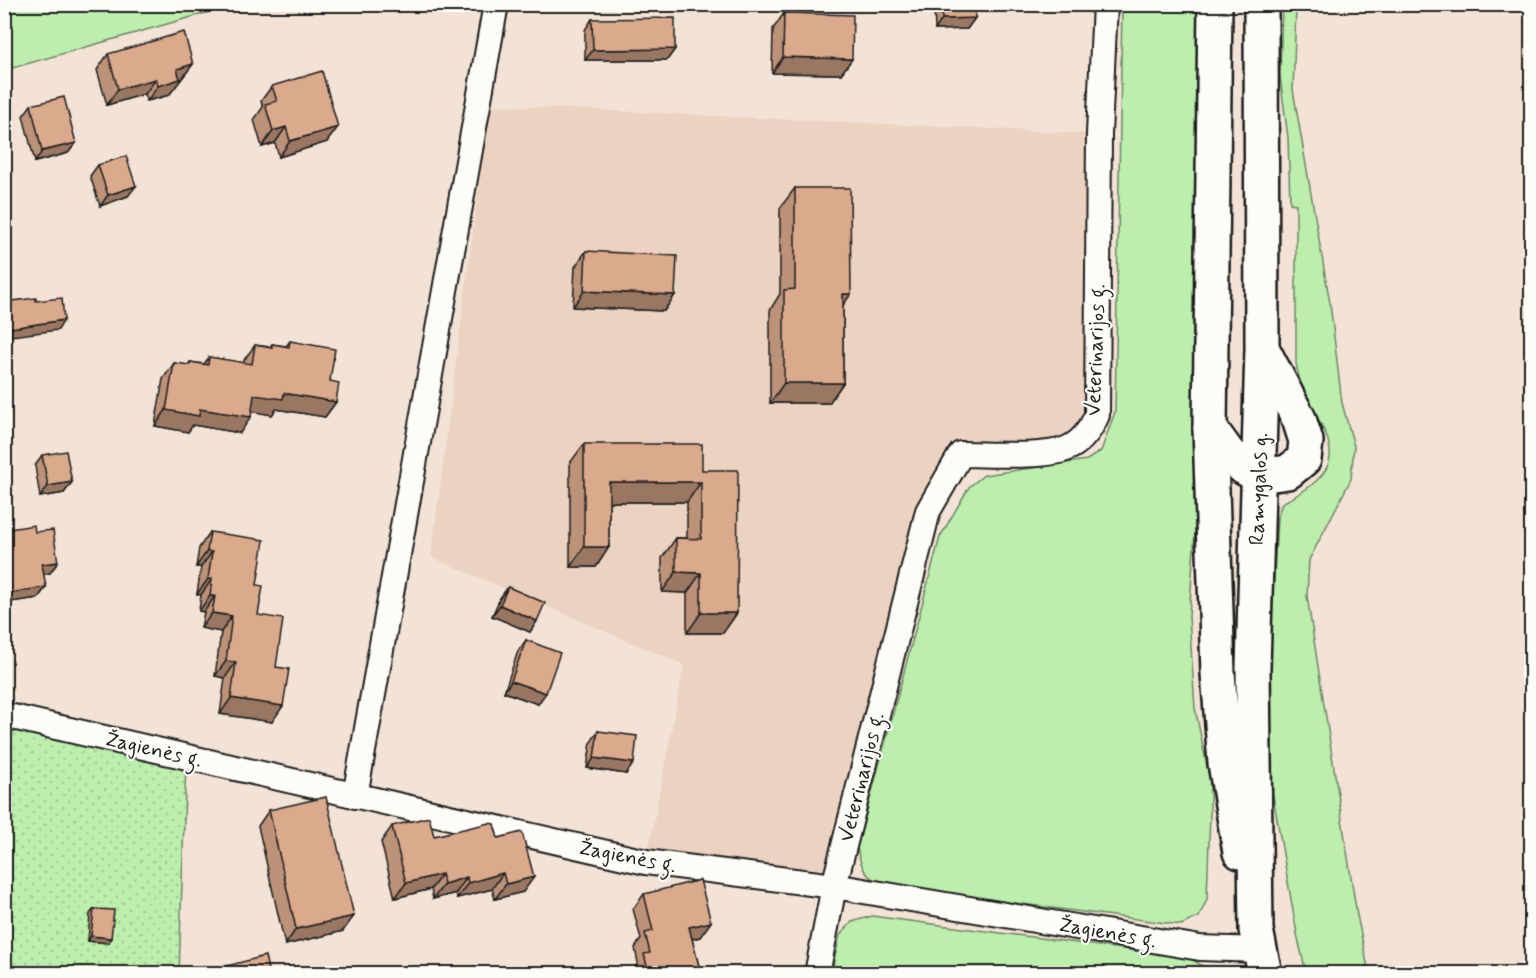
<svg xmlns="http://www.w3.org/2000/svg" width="1536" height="978" viewBox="0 0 1536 978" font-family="Mynerve,sans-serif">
	<defs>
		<pattern id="garden-dots" width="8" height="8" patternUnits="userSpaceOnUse" patternTransform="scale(1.5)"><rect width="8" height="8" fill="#bceead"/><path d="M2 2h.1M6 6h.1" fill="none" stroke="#a1cc94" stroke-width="1.8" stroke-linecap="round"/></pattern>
	</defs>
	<rect width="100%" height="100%" fill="#f3e3d7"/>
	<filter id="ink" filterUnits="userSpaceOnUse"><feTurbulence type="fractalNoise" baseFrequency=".0167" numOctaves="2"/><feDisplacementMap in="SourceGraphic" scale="12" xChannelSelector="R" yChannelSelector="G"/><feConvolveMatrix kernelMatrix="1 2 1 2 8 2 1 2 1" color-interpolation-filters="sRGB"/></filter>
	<g filter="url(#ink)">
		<path fill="#ecd2c1" d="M 489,105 L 1099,134 L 1097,415 L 1080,439 L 961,454 L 928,511 L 834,886 L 646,862 L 684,665 L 431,557 Z"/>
		<g fill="#bceead" stroke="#6c8564" stroke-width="1.5">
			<path d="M 1299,4 L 1296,8 L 1293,90 L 1330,303 L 1342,403 L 1354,446 L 1351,479 L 1309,560 L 1307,596 L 1357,915 L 1369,973 L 1306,973 L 1297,934 L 1265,750 L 1277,518 L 1282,503 C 1376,457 1305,426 1296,363 L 1296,204 L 1290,203 L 1288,138 L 1280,76 L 1282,5 Z"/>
			<path d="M 4,5 L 5,4 L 234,5 L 5,70 Z"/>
			<path d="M 1122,5 L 1197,5 L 1200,11 L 1198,491 L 1189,617 L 1195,708 L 1210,781 L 1210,813 L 1207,899 L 1199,917 L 1181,925 L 886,886 C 865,877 862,871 857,848 L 940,537 L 969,487 L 984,475 L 1087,460 L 1101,451 L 1115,412 Z"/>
			<path d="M 872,916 L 1190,958 L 1213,973 L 831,974 L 840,935 L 852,922 Z"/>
		</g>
		<path fill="url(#garden-dots)" stroke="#6c8564" stroke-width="1.5" d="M 5,720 L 186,762 L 179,973 L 5,974 Z"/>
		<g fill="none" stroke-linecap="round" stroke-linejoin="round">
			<g stroke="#1c1c1c" stroke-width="28">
				<g id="minor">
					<path d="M 4,715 L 646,862 L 834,886 L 1200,948 L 1260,950"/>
					<path d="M 355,796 L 496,4"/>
					<path d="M 817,974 L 834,886 L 928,511 L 961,454 C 989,454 1042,458 1066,449 C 1081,443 1091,429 1097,415 L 1099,134 L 1105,4"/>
				</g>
			</g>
			<g stroke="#1c1c1c" stroke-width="38">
				<g id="trunk">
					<path d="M 1215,4 L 1210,428 L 1218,673 L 1225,763 L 1240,852"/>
					<path d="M 1261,4 L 1262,348 L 1253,668 L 1256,930 L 1265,974"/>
					<path d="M 1210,428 L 1228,453 L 1244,468 L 1259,476 L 1288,472 L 1304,459 L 1306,441 L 1299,419 L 1263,350"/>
				</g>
			</g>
			<use href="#minor" stroke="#fdfcf7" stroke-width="24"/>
			<use href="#trunk" stroke="#fdfcf7" stroke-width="33"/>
		</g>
		<g fill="#bc9279" stroke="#1c1c1c" stroke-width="1.5">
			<path d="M 934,4 L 975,4 L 975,18 L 967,29 L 935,30 Z"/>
			<path d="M 784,13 L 852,59 L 841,74 L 772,73 L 773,29 Z"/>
			<path d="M 592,19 L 675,49 L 667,60 L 585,60 L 585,30 Z"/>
			<path d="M 108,54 L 193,64 L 169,95 L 147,101 L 145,94 L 107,105 L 97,70 Z"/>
			<path d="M 272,86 L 327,142 L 279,157 L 275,143 L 262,147 L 254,120 L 263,107 L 261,101 Z"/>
			<path d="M 31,105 L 76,143 L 68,153 L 35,162 L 23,116 Z"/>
			<path d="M 98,165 L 128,196 L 100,206 L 90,176 Z"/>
			<path d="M 795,188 L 843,305 L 843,383 L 829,403 L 770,403 L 770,310 L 780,294 L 780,208 Z"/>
			<path d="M 586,251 L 675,295 L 664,311 L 573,307 L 575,267 Z"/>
			<path d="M 290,341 L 330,381 L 336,402 L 325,417 L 276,409 L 272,415 L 252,411 L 240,433 L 193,425 L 188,432 L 155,426 L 163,379 L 174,363 L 188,365 L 190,362 L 204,364 L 209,357 L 244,363 L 244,360 L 255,345 L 270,347 L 272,344 L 286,346 Z"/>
			<path d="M 584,444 L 702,470 L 737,613 L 723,633 L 687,633 L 687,593 L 662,592 L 662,558 L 676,538 L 687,538 L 687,502 L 609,502 L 609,547 L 596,567 L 570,567 L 570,463 Z"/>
			<path d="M 42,455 L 72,482 L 64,493 L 40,497 L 35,466 Z"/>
			<path d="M 4,530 L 35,532 L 58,562 L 50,573 L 43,574 L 46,587 L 38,598 L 4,603 Z"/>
			<path d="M 210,532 L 257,585 L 258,615 L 276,667 L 272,722 L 220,714 L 225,678 L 215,676 L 221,632 L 201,628 L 204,612 L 199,611 L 201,595 L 197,594 L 201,567 L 196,567 L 199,548 Z"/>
			<path d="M 508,587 L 537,621 L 530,632 L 492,616 L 500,598 Z"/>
			<path d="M 526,640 L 538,704 L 504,692 L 518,651 Z"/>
			<path d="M 598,731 L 626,774 L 587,768 L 591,742 Z"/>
			<path d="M 269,810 L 343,931 L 285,945 L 258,826 Z"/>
			<path d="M 392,826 L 434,836 L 498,838 L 523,892 L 495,899 L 492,889 L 457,898 L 456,893 L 433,899 L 431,889 L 395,898 L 381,842 Z"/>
			<path d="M 644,894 L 700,937 L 692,939 L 701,974 L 635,974 L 634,969 L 638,963 L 635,948 L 641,939 L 633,909 Z"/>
			<path d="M 94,909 L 108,943 L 88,941 L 90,914 Z"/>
		</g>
		<g fill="#997763" stroke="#1c1c1c" stroke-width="1.5">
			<path d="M 975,18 L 967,29 L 935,30 L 942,19 Z"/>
			<path d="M 675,49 L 667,60 L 585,60 L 593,50 Z"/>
			<path d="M 783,57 L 852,59 L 841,74 L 772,73 Z"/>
			<path d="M 193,64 L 169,95 L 147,101 L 158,86 L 177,69 Z"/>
			<path d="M 156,79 L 145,94 L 107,105 L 118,89 Z"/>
			<path d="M 286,127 L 275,143 L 262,147 L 273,131 Z"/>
			<path d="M 338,127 L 327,142 L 279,157 L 290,141 Z"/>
			<path d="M 76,143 L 68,153 L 35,162 L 42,151 Z"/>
			<path d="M 136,186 L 128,196 L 100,206 L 108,195 Z"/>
			<path d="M 584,291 L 675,295 L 664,311 L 573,307 Z"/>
			<path d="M 843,294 L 851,294 L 836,315 Z"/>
			<path d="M 64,320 L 58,330 L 4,337 L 4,329 Z"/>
			<path d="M 784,383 L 843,383 L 829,403 L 770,403 Z"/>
			<path d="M 284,393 L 336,402 L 325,417 L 276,409 L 272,415 L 244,410 L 254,395 Z"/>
			<path d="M 200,409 L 251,417 L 240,433 L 193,425 L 188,432 L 155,426 L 166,410 Z"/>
			<path d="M 72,482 L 64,493 L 40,497 L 48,486 Z"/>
			<path d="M 609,482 L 701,482 L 687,502 L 596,502 Z"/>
			<path d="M 584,547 L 609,547 L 596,567 L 570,567 Z"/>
			<path d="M 207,551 L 212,552 L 201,567 L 196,567 Z"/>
			<path d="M 58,562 L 50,573 L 34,575 L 42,564 Z"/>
			<path d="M 676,572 L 701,573 L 687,593 L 662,592 Z"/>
			<path d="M 208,579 L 212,579 L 201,595 L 197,594 Z"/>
			<path d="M 46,587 L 38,598 L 4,603 L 4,600 L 10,593 Z"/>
			<path d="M 210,596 L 215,596 L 204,612 L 199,611 Z"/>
			<path d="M 500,605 L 537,621 L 530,632 L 492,616 Z"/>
			<path d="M 212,613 L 232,616 L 221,632 L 201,628 Z"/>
			<path d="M 701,613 L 737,613 L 723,633 L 687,633 Z"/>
			<path d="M 226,661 L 236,662 L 225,678 L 215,676 Z"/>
			<path d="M 511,681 L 546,693 L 538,704 L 504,692 Z"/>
			<path d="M 231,698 L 283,706 L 272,722 L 220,714 Z"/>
			<path d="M 594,758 L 634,763 L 626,774 L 587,768 Z"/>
			<path d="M 503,873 L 492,889 L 457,898 L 468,883 Z"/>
			<path d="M 442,874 L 431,889 L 395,898 L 406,883 Z"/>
			<path d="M 467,877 L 456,893 L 433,899 L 444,884 Z"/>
			<path d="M 534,877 L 523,892 L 495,899 L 506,884 Z"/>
			<path d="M 354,916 L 343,931 L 285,945 L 296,929 Z"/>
			<path d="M 711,922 L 700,937 L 679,942 L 689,927 Z"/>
			<path d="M 91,936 L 111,938 L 108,943 L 88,941 Z"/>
		</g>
		<g fill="#dbaa8d" stroke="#1c1c1c" stroke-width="1.5">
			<path d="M 942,4 L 975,4 L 975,18 L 942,19 Z"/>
			<path d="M 784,13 L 853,15 L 852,59 L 783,57 Z"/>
			<path d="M 675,18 L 675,49 L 593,50 L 592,19 Z"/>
			<path d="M 184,32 L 193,64 L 177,69 L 180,79 L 158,86 L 156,79 L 118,89 L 108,54 Z"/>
			<path d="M 322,71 L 338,127 L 290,141 L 286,127 L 273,131 L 265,104 L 277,101 L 272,86 Z"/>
			<path d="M 64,97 L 76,143 L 42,151 L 31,105 Z"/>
			<path d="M 126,156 L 136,186 L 108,195 L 98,165 Z"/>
			<path d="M 795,188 L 850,188 L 851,294 L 843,294 L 843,383 L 784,383 L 784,290 L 795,289 Z"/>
			<path d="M 586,251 L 677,256 L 675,295 L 584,291 Z"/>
			<path d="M 36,298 L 36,301 L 62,298 L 64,320 L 4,329 L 4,302 Z"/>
			<path d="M 290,341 L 335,349 L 330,381 L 339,383 L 336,402 L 284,393 L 283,399 L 254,395 L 251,417 L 200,409 L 199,416 L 166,410 L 174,363 L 190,365 L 190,362 L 208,365 L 209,357 L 252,364 L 255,345 L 272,348 L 272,344 L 289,347 Z"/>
			<path d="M 584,444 L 702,444 L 702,470 L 738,470 L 737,613 L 701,613 L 701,573 L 676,572 L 676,538 L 701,539 L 701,482 L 609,482 L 609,547 L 584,547 Z"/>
			<path d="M 66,451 L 72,482 L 48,486 L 42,455 Z"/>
			<path d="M 34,525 L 35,532 L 53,530 L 58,562 L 42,564 L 46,587 L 10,593 L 4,560 L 4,530 Z"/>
			<path d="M 210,532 L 264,540 L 257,585 L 263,586 L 258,615 L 283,619 L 276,667 L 289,669 L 283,706 L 231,698 L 236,662 L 226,661 L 232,616 L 212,613 L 215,596 L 210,596 L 212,579 L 208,579 L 212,552 L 207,551 Z"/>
			<path d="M 508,587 L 545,603 L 537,621 L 500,605 Z"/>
			<path d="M 526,640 L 560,653 L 546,693 L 511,681 Z"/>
			<path d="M 598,731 L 637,736 L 634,763 L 594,758 Z"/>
			<path d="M 326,797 L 354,916 L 296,929 L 269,810 Z"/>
			<path d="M 429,817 L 434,836 L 489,823 L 494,824 L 498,838 L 522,832 L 534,877 L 506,884 L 503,873 L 468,883 L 467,877 L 444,884 L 442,874 L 406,883 L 392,826 Z"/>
			<path d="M 700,880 L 711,922 L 689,927 L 701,974 L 649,974 L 644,954 L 650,953 L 645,933 L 653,931 L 644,894 Z"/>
			<path d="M 94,909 L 114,910 L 111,938 L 91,936 Z"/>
			<path d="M 265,956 L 269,974 L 205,974 L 204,972 Z"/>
			<path d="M 424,971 L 424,974 L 412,974 Z"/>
		</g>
	</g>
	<g text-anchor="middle" stroke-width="4.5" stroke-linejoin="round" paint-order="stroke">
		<g font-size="21" fill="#1c1c1c" stroke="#fdfcf7">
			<text transform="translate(1095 350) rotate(-88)" y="7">Veterinarijos g.</text>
			<text transform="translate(1258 489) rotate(-88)" y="7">Ramygalos g.</text>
			<text transform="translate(154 749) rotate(13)" y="7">Žagienės g.</text>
			<text transform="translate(861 777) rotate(-76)" y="7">Veterinarijos g.</text>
			<text transform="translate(628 856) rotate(11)" y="7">Žagienės g.</text>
			<text transform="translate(1108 932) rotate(10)" y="7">Žagienės g.</text>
		</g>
	</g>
	<rect width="1536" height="978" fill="none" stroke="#fdfcf7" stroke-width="24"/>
	<rect x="12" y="12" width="1512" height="954" fill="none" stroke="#1c1c1c" stroke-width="2" filter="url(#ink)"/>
</svg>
